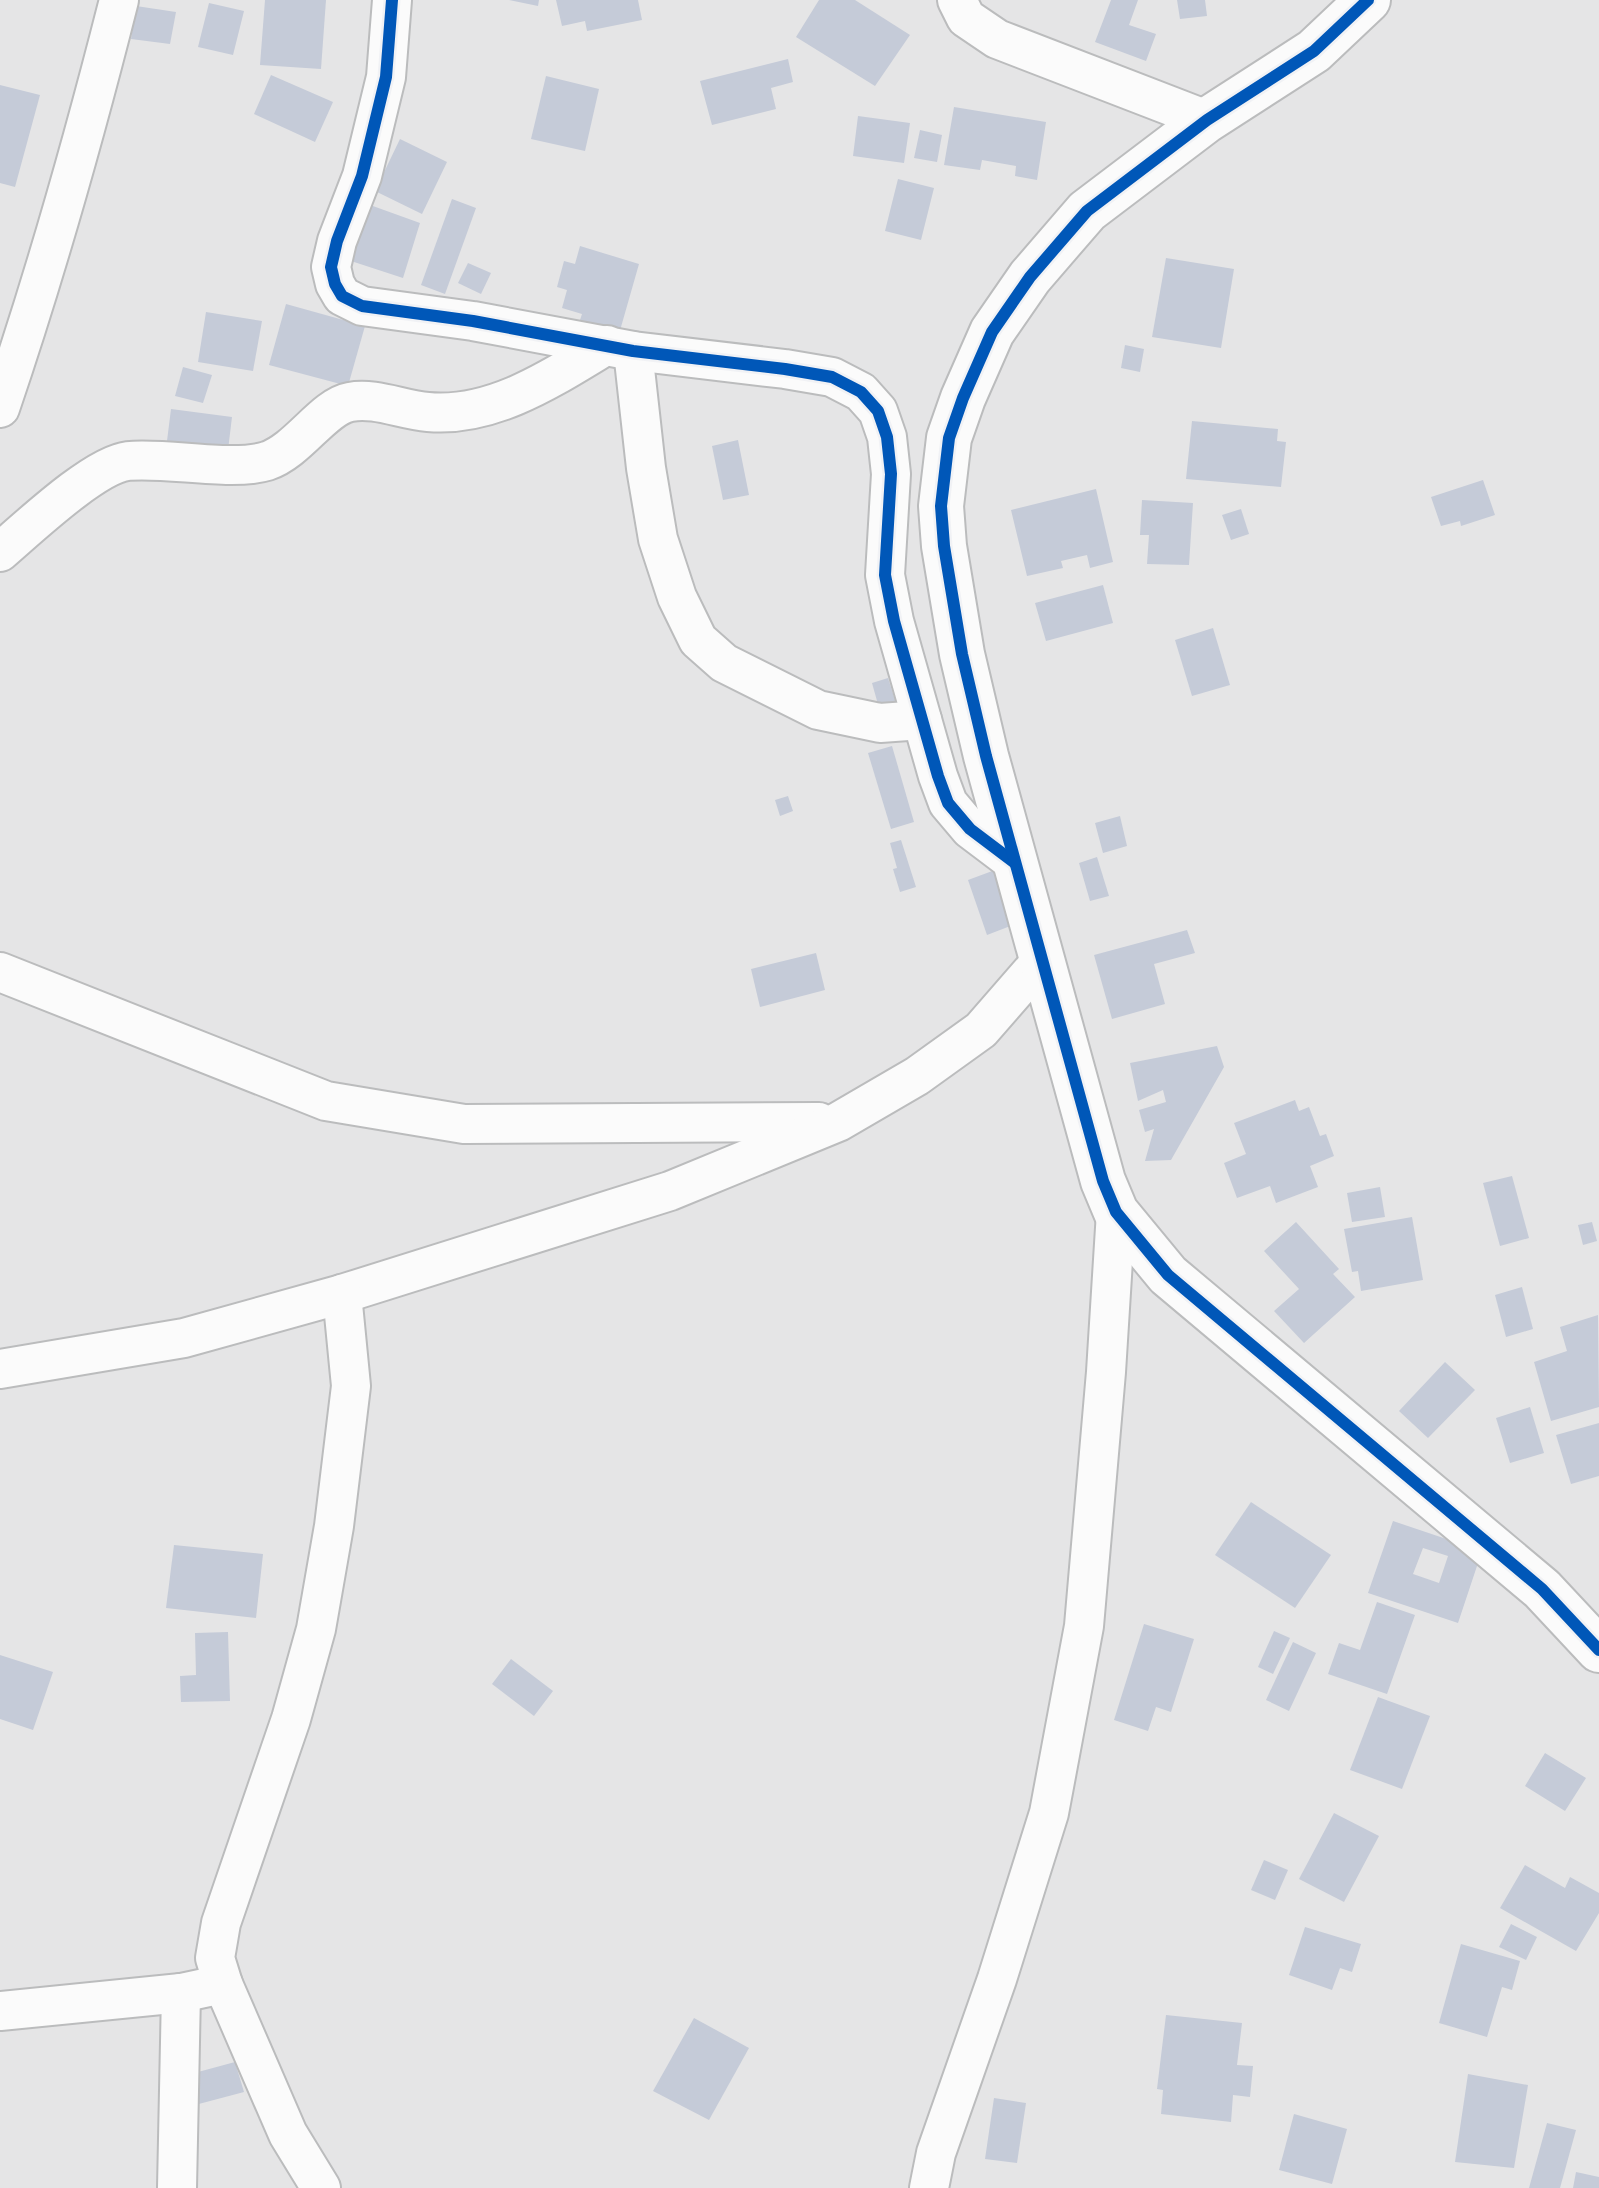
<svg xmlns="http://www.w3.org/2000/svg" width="1599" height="2188" viewBox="0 0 1599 2188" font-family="'Archivo Narrow',sans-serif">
	<rect width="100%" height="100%" fill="#e5e5e6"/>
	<g fill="#c5cbd8" fill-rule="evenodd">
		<path d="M 265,0 L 326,0 L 321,69 L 260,65 Z"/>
		<path d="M 509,0 L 539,0 L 538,6 Z"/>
		<path d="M 556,0 L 638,0 L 642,20 L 587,31 L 585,21 L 562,26 Z"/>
		<path d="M 819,0 L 855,0 L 910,35 L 875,86 L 796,37 Z"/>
		<path d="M 1111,0 L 1138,0 L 1129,25 L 1156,34 L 1146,61 L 1095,42 Z"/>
		<path d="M 1177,0 L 1205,0 L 1207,16 L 1180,19 Z"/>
		<path d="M 209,3 L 244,11 L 233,55 L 198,47 Z"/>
		<path d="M 136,6 L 176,12 L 170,44 L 131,39 Z"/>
		<path d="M 788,59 L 793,82 L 771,88 L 776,109 L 712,125 L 700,81 Z"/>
		<path d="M 271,75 L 333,102 L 315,142 L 254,114 Z"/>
		<path d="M 546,76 L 599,89 L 585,151 L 531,139 Z"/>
		<path d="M 0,85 L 40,95 L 15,187 L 0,183 Z"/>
		<path d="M 954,107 L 1046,122 L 1037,180 L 1015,176 L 1016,166 L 982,160 L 980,170 L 944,165 Z"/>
		<path d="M 858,116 L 910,123 L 904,163 L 853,156 Z"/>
		<path d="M 920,130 L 942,135 L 937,162 L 914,158 Z"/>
		<path d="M 400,139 L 447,162 L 422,214 L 375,191 Z"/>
		<path d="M 898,179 L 934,188 L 921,240 L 885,231 Z"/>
		<path d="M 452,199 L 476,208 L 445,294 L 421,285 Z"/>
		<path d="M 359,201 L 420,223 L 403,278 L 351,261 L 360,233 Z"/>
		<path d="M 580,246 L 639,264 L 619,334 L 579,323 L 582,314 L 562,308 L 567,290 L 557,287 L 564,261 L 575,264 Z"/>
		<path d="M 1166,258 L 1234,269 L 1221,348 L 1152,337 Z"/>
		<path d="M 468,263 L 491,273 L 481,294 L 458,283 Z"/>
		<path d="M 286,304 L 365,326 L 348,386 L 269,365 Z"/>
		<path d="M 206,312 L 262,321 L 253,371 L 198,362 Z"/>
		<path d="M 1125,345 L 1144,349 L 1140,372 L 1121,368 Z"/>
		<path d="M 183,367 L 212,375 L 203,403 L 175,396 Z"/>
		<path d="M 171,409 L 232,417 L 228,450 L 167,441 Z"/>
		<path d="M 1192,421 L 1278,429 L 1277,441 L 1286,442 L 1281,487 L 1186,479 Z"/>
		<path d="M 738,440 L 749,495 L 723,500 L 712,446 Z"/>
		<path d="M 1483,480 L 1495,515 L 1461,526 L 1460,521 L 1441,526 L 1431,497 Z"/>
		<path d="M 1096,489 L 1113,562 L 1090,568 L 1087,555 L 1061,561 L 1063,568 L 1027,576 L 1011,510 Z"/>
		<path d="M 1142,500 L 1193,503 L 1189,565 L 1147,564 L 1149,535 L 1140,535 Z"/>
		<path d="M 1241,509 L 1249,534 L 1231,540 L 1222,515 Z"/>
		<path d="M 1103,585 L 1113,623 L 1046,641 L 1035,603 Z"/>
		<path d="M 1213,628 L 1230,685 L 1192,696 L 1175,640 Z"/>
		<path d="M 888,678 L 896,703 L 879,708 L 872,683 Z"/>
		<path d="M 892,746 L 914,822 L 891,829 L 868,753 Z"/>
		<path d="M 788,796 L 793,811 L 780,816 L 775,800 Z"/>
		<path d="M 1120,816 L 1127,846 L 1103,853 L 1095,823 Z"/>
		<path d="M 901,840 L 916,887 L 900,892 L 893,869 L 897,868 L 890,843 Z"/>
		<path d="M 1097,857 L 1109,896 L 1090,901 L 1079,863 Z"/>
		<path d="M 995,870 L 1013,925 L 987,935 L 968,880 Z"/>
		<path d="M 1187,930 L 1195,953 L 1154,964 L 1165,1004 L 1112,1019 L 1094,955 Z"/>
		<path d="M 816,953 L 825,990 L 760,1007 L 751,969 Z"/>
		<path d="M 1217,1046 L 1224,1067 L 1171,1160 L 1145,1161 L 1154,1129 L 1145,1132 L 1139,1110 L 1166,1102 L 1163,1090 L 1138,1101 L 1130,1063 Z"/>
		<path d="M 1295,1100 L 1299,1111 L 1309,1107 L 1320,1136 L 1326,1134 L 1334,1156 L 1310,1166 L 1318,1187 L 1276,1203 L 1270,1186 L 1237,1198 L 1224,1163 L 1246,1154 L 1234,1123 Z"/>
		<path d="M 1512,1176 L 1529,1238 L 1500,1246 L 1483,1183 Z"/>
		<path d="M 1380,1187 L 1385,1217 L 1352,1222 L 1347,1193 Z"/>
		<path d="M 1412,1217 L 1423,1280 L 1361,1291 L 1358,1271 L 1352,1272 L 1344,1229 Z"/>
		<path d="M 1296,1222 L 1339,1269 L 1333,1274 L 1355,1297 L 1304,1343 L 1274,1311 L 1299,1289 L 1264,1251 Z"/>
		<path d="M 1592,1222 L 1597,1241 L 1583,1245 L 1578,1225 Z"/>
		<path d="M 1522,1287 L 1533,1329 L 1506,1337 L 1495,1295 Z"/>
		<path d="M 1598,1315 L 1599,1407 L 1551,1421 L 1534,1362 L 1567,1351 L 1560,1327 Z"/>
		<path d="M 1445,1362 L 1475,1390 L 1428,1438 L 1399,1411 Z"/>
		<path d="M 1530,1407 L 1544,1453 L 1510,1463 L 1496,1418 Z"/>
		<path d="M 1599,1423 L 1599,1476 L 1571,1484 L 1556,1435 Z"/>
		<path d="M 1251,1502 L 1331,1555 L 1295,1608 L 1215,1555 Z"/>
		<path d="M 1393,1521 L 1482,1551 L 1458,1623 L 1368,1593 ZM 1423,1548 L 1448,1556 L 1439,1583 L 1413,1574 Z"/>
		<path d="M 174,1545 L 263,1554 L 256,1618 L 166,1608 Z"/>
		<path d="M 1377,1602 L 1415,1615 L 1387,1694 L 1328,1674 L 1339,1643 L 1360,1650 Z"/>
		<path d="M 1144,1624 L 1194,1639 L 1171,1712 L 1156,1707 L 1148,1731 L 1114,1720 Z"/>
		<path d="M 1274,1631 L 1290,1638 L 1273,1674 L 1258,1667 Z"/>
		<path d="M 228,1632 L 230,1701 L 181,1702 L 180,1676 L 196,1675 L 195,1633 Z"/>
		<path d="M 1293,1642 L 1316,1653 L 1289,1711 L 1266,1700 Z"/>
		<path d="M 0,1655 L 53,1672 L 33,1730 L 0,1719 Z"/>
		<path d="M 511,1659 L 553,1691 L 534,1716 L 492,1684 Z"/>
		<path d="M 1378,1697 L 1430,1716 L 1402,1789 L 1350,1770 Z"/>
		<path d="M 1545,1753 L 1586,1778 L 1565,1811 L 1525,1786 Z"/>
		<path d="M 1334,1813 L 1379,1836 L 1344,1902 L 1299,1879 Z"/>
		<path d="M 1264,1860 L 1288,1870 L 1275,1900 L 1251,1890 Z"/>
		<path d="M 1525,1865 L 1565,1888 L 1570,1877 L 1599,1893 L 1599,1913 L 1576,1951 L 1500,1908 Z"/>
		<path d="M 1511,1924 L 1537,1937 L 1526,1960 L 1499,1947 Z"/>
		<path d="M 1305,1927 L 1361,1944 L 1352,1972 L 1340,1968 L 1332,1990 L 1289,1975 Z"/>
		<path d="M 1461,1944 L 1520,1961 L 1512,1990 L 1502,1987 L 1487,2037 L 1439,2023 Z"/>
		<path d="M 1166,2015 L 1242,2023 L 1237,2065 L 1253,2066 L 1250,2097 L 1233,2095 L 1231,2122 L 1161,2114 L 1163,2090 L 1157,2089 Z"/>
		<path d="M 694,2018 L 749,2048 L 709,2120 L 653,2091 Z"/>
		<path d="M 235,2062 L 244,2092 L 195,2105 L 187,2075 Z"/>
		<path d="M 1468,2074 L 1528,2085 L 1514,2168 L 1455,2162 Z"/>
		<path d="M 994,2098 L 1026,2103 L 1017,2163 L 985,2159 Z"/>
		<path d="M 1294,2114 L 1347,2129 L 1332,2184 L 1279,2170 Z"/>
		<path d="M 1547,2123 L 1576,2130 L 1560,2188 L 1529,2188 Z"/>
		<path d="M 1576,2172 L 1599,2177 L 1599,2188 L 1573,2188 Z"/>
	</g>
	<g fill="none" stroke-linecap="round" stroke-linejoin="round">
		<g stroke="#bbbcbd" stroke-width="42">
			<g id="minor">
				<path d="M 392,0 L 386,77 L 362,176 L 337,241 L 331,267 L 335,284 L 342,296 L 362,306 L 473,321 L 633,351 L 785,369 L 832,377 L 861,392 L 878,411 L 887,437 L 891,474 L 885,575 L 894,621 L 938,776 L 948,803 L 970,829 L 1015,863"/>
				<path d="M 957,0 L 966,18 L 997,39 L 1207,120"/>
				<path d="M 633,351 L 646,468 L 658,539 L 677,597 L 698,640 L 724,663 L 818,710 L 880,723 L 922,720"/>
				<path d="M 0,408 C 46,273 84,138 119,0"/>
				<path d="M 0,552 C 27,529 94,465 128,461 C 168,457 231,472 267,461 C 299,450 323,407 350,402 C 375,397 402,410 428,412 C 493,418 554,377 607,345"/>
				<path d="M 0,972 L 326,1101 L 464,1124 L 819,1122"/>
				<path d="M 0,1369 L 184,1338 L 342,1294 L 670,1191 L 838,1122 L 917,1076 L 981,1030 L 1042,960"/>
				<path d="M 0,2011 L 181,1993 L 223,1984"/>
				<path d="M 177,2188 L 181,1993"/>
				<path d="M 321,2188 L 288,2134 L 223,1984 L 215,1958 L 221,1923 L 291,1719 L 316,1629 L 334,1526 L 351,1386 L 342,1294"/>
				<path d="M 929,2188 L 936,2153 L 997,1979 L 1049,1813 L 1084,1626 L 1106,1372 L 1116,1212"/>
			</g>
		</g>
		<g stroke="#bbbcbd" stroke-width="48">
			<path id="tertiary" d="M 1368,0 L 1314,51 L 1207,120 L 1087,211 L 1030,277 L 992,332 L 963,398 L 949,438 L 941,506 L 944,546 L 962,654 L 986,756 L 1103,1181 L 1116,1212 L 1168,1275 L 1542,1589 L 1599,1650"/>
		</g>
		<use href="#minor" stroke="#fbfbfb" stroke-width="38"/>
		<use href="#tertiary" stroke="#fbfbfb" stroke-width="44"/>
		<g stroke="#f1f2f5" stroke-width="17">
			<g id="cycleway">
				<path d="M 392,0 L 386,77 L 362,176 L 337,241 L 331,267 L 335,284 L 342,296 L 362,306 L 473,321 L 633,351 L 785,369 L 832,377 L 861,392 L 878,411 L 887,437 L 891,474 L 885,575 L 894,621 L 938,776 L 948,803 L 970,829 L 1015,863"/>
				<path d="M 1368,0 L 1314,51 L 1207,120 L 1087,211 L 1030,277 L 992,332 L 963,398 L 949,438 L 941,506 L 944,546 L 962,654 L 986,756 L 1103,1181 L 1116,1212 L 1168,1275 L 1542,1589 L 1599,1650"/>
			</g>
		</g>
		<use href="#cycleway" stroke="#0057b8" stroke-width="12"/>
	</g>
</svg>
